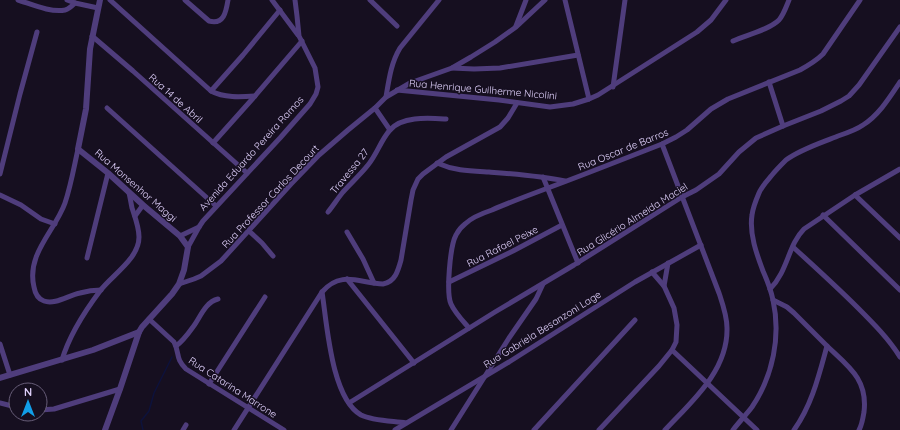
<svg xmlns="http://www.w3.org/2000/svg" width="900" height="430" viewBox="0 0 900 430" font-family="Quicksand,sans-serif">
	<rect width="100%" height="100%" fill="#160f20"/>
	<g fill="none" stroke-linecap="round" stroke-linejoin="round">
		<path stroke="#0d123b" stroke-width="1.5" d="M 143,430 L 141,421 L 149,411 L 154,393 L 172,357"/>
		<g stroke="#4f3d7c" stroke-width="5">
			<path d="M 18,0 C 31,4 51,13 65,10 C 69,9 72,6 75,3"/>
			<path d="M 67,0 L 75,3 L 98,8"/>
			<path d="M 110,0 L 211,91 C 224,98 240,97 255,96"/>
			<path d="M 185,0 L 209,21 C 224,25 226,12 228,0"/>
			<path d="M 272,0 L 298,35"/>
			<path d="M 370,0 L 397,26"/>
			<path d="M 565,0 L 589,99"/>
			<path d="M 516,26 L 526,0"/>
			<path d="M 92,36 L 133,71 L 247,173"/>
			<path d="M 733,41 C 746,35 769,30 779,20 C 784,14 786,7 789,0"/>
			<path d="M 452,68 L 474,69 L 500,68 L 578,55"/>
			<path d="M 769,82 L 783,126"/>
			<path d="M 613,87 L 625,0"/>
			<path d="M 397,90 L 499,100 L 550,107 L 573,104 L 589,99 L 598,95 L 697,32 L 711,20 L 726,0"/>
			<path d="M 211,91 L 243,55 L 280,10"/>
			<path d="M 386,97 C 389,79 391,63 400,48 L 439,0"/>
			<path d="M 107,108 L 216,206"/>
			<path d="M 375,108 L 390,130"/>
			<path d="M 213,143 L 255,96 L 302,41"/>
			<path d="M 662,144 L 719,293 C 723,305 727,316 727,328 C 728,371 691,402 665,430"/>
			<path d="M 78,149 C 74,167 71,185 65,203 C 55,231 26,254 34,287 C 35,293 38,299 44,301 C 55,305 69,295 80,293 C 87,291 94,290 101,290"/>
			<path d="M 437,163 C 455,171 470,171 489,172 C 514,174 540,176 565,181"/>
			<path d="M 0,174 L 20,94 L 37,32"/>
			<path d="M 543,177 L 578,263"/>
			<path d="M 0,195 L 21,205 L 41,219 L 55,224"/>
			<path d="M 855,195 L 900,238"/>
			<path d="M 328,212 C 333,206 338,198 343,192 C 351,183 361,174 368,165 C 377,154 381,140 390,130 C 402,116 428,118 446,119"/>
			<path d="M 823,215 L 900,290"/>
			<path d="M 135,216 L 143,205"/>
			<path d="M 249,231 L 262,243 L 273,256"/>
			<path d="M 347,232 L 363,259 L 374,283"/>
			<path d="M 180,236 L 199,227"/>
			<path d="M 188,247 L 199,227 L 203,221 L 280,138 L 310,104 L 316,94 L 318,87 L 315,68 L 299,36 L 297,16 L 295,0"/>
			<path d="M 793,247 C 815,267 837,287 858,308 C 873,323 889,339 900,357"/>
			<path d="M 87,258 L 108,173"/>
			<path d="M 347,279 L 414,363"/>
			<path d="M 449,282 L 513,251 L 562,225"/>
			<path d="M 179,284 L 194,279 L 201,276 L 221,261 L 291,184 L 319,155 L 348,130 L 375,108 L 386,97 L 410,83 L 452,68 L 471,57 L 495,42 L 516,27 L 545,0"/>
			<path d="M 664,286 L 668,263"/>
			<path d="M 770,289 C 788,271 788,245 804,229 L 855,195 L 900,169"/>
			<path d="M 322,292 C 327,323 331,398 361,415 C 373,421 393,421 406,423"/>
			<path d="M 773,300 L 787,307 L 794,313 C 805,324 816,335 827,346 C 848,366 868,379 864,412 C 863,418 862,425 859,430"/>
			<path d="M 149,319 L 174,342 C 180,354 175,358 186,369 L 284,430"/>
			<path d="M 469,328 C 463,321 455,313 451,304 C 446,293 450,246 456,235 C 458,231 461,227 465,224 C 472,217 483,213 492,210 C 508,203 524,197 540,191 C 581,176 621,160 662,144 L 676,137 L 687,130 L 711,109 L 728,99 L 800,70 C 809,65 816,61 823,54 L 860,0"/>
			<path d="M 0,344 L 10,375"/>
			<path d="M 176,346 C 183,341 188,334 193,327 C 200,318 205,302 218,299"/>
			<path d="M 672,350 L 757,430"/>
			<path d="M 62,360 C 69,336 85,311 100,291 C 112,275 139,259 139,237 C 139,227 135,217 132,208 C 131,203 130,197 129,193"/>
			<path d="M 209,384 L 265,297"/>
			<path d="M 0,403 L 16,407"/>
			<path d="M 349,403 L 495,312 L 574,265 L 682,197 L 696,190 L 719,174 L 739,152 L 756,138 L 783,126 L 821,111 L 841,101 L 849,96 L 859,85 L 900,27"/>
			<path d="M 40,410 L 54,409 L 120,389"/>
			<path d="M 183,430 L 186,425"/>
			<path d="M 234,430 L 322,292 C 341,270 359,283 383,284 C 395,282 398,271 401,260 L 411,200 L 413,190 L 418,179 L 423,174 L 446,157 L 500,127 L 508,118 L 517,103"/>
			<path d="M 395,430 L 509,362 L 635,282 L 701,245"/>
			<path d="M 451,430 L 509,338 L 536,299 L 543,284"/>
			<path d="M 534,430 L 635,320"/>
			<path d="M 599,430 L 659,366 L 672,350 L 676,342 L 677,325 L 674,308 L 664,286 L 652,272"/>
			<path d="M 733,430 C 739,422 746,415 752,407 C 773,376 781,336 773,300 C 771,290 767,280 763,271 C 757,255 749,234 752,215 C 753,207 756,200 759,193 C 762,186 767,181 772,175 C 776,170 781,165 786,160 C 801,149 821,143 838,136 C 847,133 856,130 863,125 C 879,115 890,97 900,82"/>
			<path d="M 794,430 C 812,405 819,375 827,346"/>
		</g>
		<g stroke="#4f3d7c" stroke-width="6">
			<path d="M 100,0 L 90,49 L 86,109 L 78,149 L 108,173 L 143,205 L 180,236 L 188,247 L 184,270 L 179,284 L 172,294 L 142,327 L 139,332 L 120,389 L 105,430"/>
			<path d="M 0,378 L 93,350 L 139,332"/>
		</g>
	</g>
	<g text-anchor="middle" stroke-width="3" stroke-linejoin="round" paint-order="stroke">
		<g font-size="10" fill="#e0d1fc" stroke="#160f20">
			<text transform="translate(483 89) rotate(5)" y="4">Rua Henrique Guilherme Nicolini</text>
			<text transform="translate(176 98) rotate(42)" y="4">Rua 14 de Abril</text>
			<text transform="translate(623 149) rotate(-22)" y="4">Rua Oscar de Barros</text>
			<text transform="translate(251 153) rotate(-48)" y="4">Avenida Eduardo Pereira Ramos</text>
			<text transform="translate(349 171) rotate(-51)" y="4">Travessa 27</text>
			<text transform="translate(136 185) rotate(41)" y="4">Rua Monsenhor Maggi</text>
			<text transform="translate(270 196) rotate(-47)" y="4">Rua Professor Carlos Decourt</text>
			<text transform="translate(632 219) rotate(-32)" y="4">Rua Glicério Almeida Maciel</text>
			<text transform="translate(502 246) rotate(-27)" y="4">Rua Rafael Peixe</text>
			<text transform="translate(542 329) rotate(-32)" y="4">Rua Gabriela Besanzoni Lage</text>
			<text transform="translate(233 387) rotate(33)" y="4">Rua Catarina Marrone</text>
		</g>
	</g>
	<g transform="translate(28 402)"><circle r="19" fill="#160f20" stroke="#675d78"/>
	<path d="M0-3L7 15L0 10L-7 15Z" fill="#119ee8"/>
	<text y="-6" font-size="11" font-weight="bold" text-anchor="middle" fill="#e0d1fc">N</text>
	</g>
</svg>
